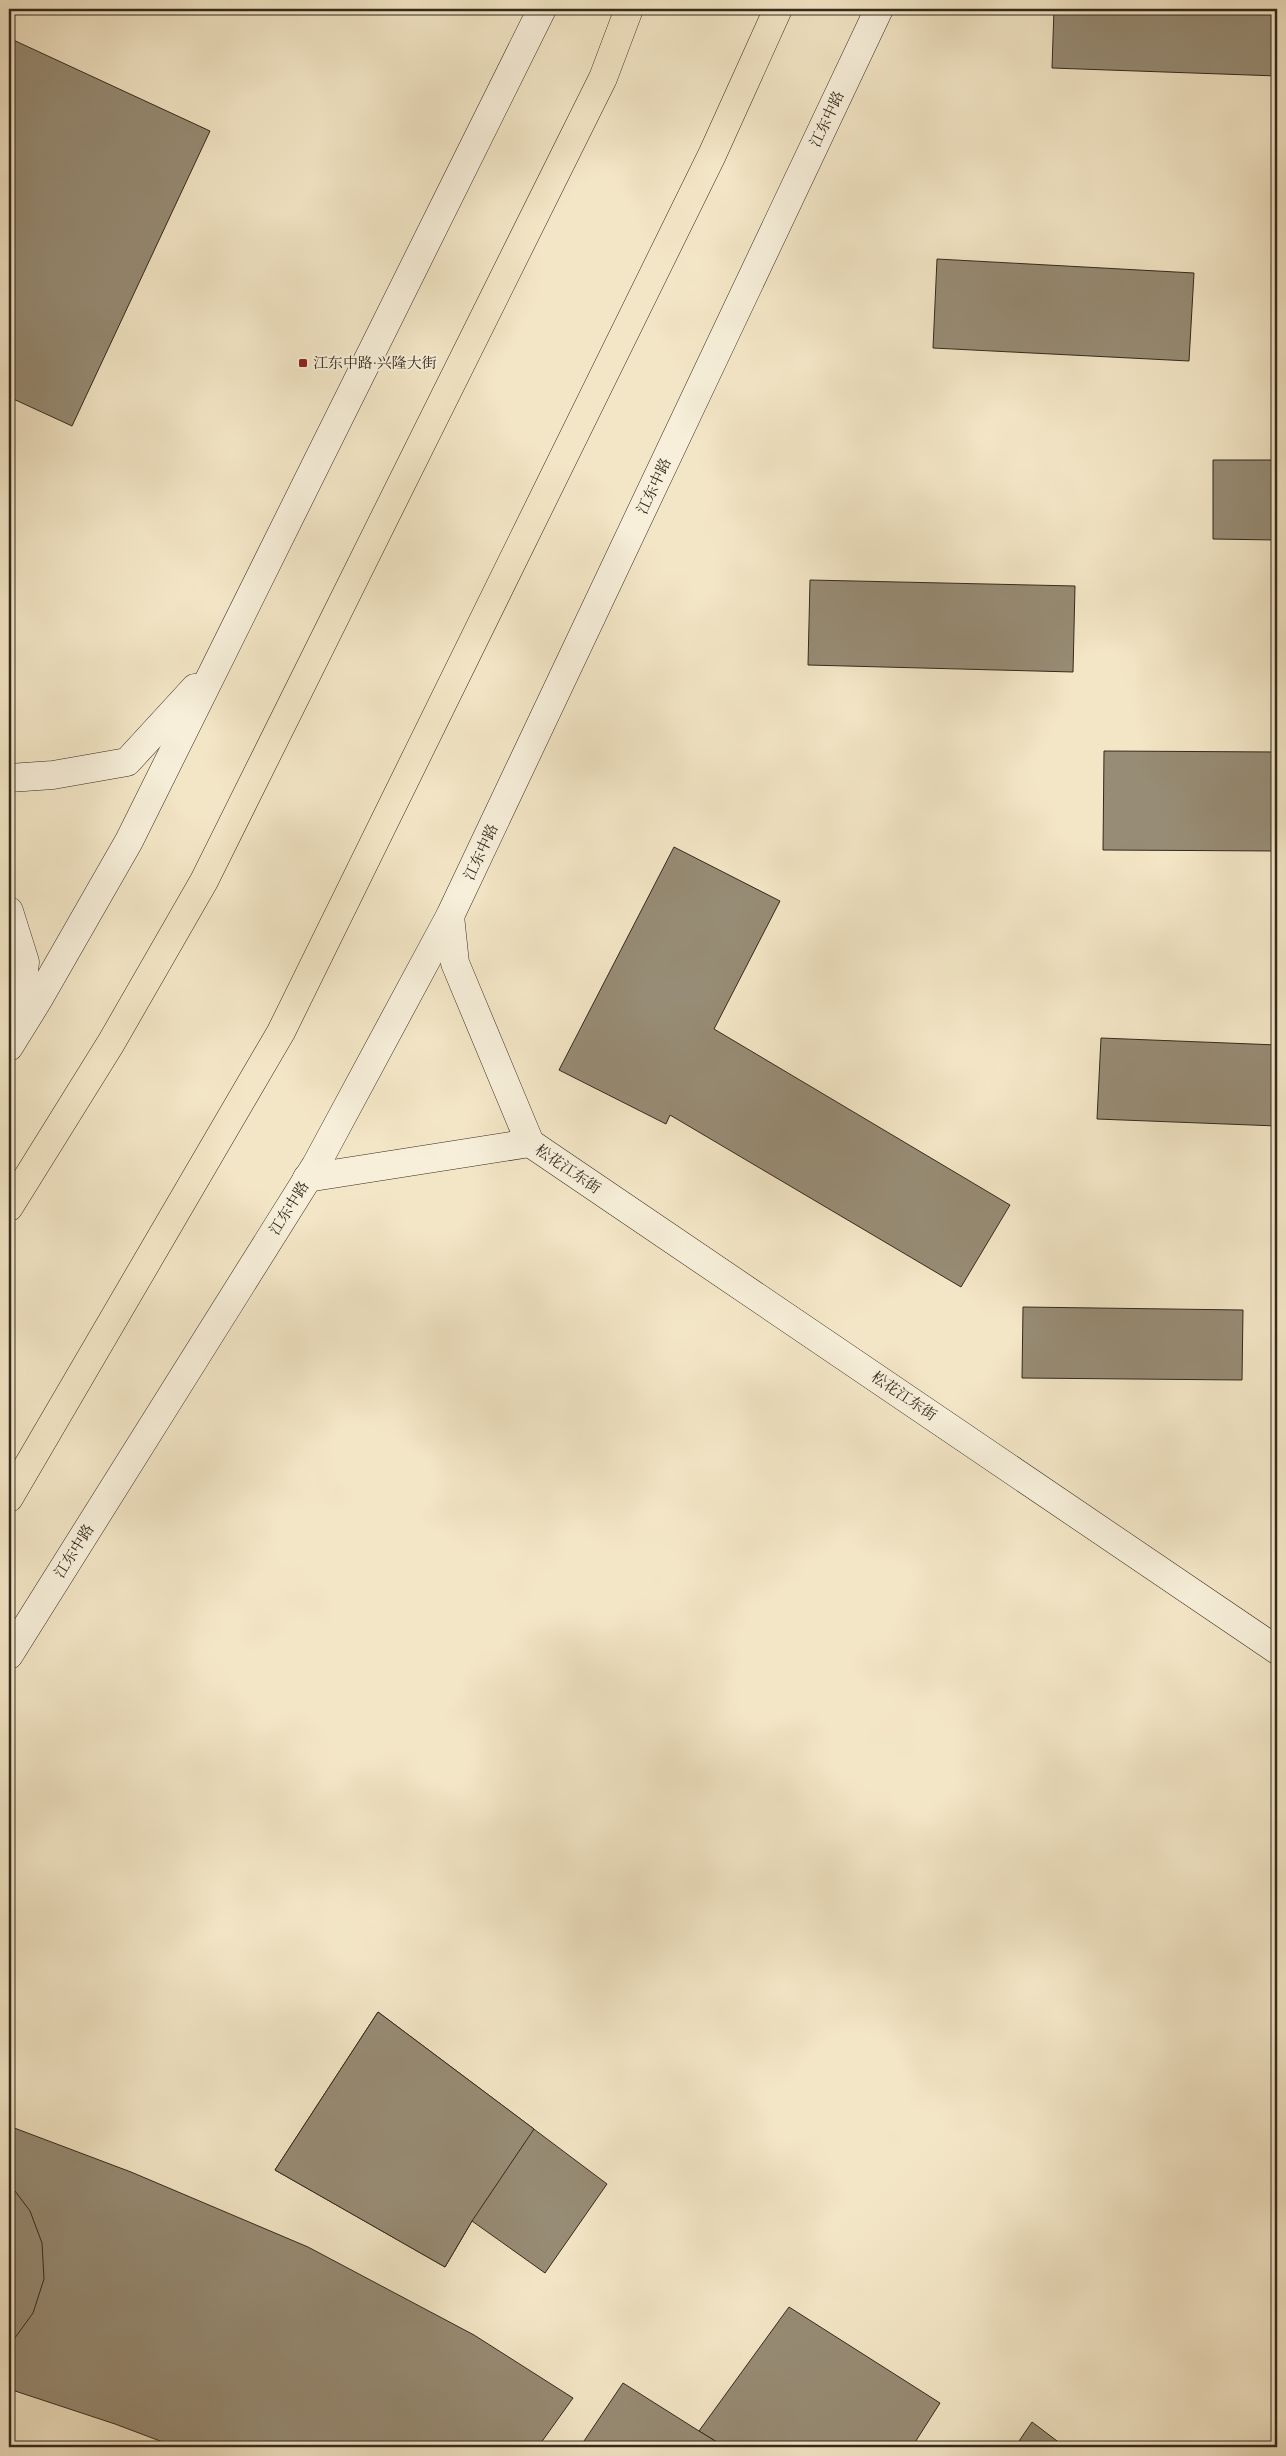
<svg xmlns="http://www.w3.org/2000/svg" width="1286" height="2456" viewBox="0 0 1286 2456" font-family="'Sorts Mill Goudy','Noto Serif SC',serif">
	<rect width="100%" height="100%" fill="#f3e6c6"/>
	<filter id="stains"><feTurbulence type="fractalNoise" baseFrequency=".004" numOctaves="4"/><feColorMatrix values="0 0 0 0 .2 0 0 0 0 .09 0 0 0 0 .02 0 0 0 .5 -.17"/></filter>
	<radialGradient id="worn" r=".72"><stop offset=".6" stop-color="#630" stop-opacity="0"/><stop offset="1" stop-color="#630" stop-opacity=".3"/></radialGradient>
	<g fill="#978c75" stroke="#342a1d">
		<path d="M 1054,9 L 1277,9 L 1277,76 L 1052,68 Z"/>
		<path d="M 9,38 L 210,131 L 72,426 L 9,397 Z"/>
		<path d="M 937,259 L 1194,273 L 1189,361 L 933,348 Z"/>
		<path d="M 1213,460 L 1277,460 L 1277,540 L 1213,539 Z"/>
		<path d="M 810,580 L 1075,586 L 1073,672 L 808,665 Z"/>
		<path d="M 1104,751 L 1277,752 L 1277,851 L 1103,850 Z"/>
		<path d="M 674,847 L 780,901 L 714,1029 L 1010,1205 L 961,1287 L 670,1115 L 666,1124 L 559,1070 Z"/>
		<path d="M 1101,1038 L 1277,1045 L 1277,1126 L 1097,1119 Z"/>
		<path d="M 1023,1307 L 1243,1310 L 1242,1380 L 1022,1378 Z"/>
		<path d="M 378,2012 L 607,2184 L 545,2273 L 472,2221 L 445,2267 L 275,2170 Z"/>
		<path d="M 378,2012 L 534,2129 L 472,2221 L 445,2267 L 275,2170 Z"/>
		<path d="M 9,2126 L 131,2172 L 308,2247 L 474,2335 L 573,2398 L 538,2447 L 176,2447 L 115,2424 L 9,2389 L 9,2299 L 22,2281 L 9,2244 Z"/>
		<path d="M 9,2183 L 30,2211 L 42,2243 L 44,2279 L 33,2313 L 9,2346 Z"/>
		<path d="M 789,2307 L 940,2403 L 912,2447 L 725,2447 L 699,2431 Z"/>
		<path d="M 623,2383 L 699,2431 L 725,2447 L 580,2447 Z"/>
		<path d="M 1032,2422 L 1065,2447 L 1015,2447 Z"/>
	</g>
	<g fill="none" stroke-linecap="round" stroke-linejoin="round">
		<g stroke="#342a1d" stroke-width="29">
			<g id="secondary">
				<path d="M 9,778 L 53,775 L 127,762 L 195,688"/>
				<path d="M 9,911 L 25,962 L 18,1027"/>
				<path d="M 450,916 L 455,963 L 530,1143"/>
				<path d="M 9,1047 L 38,1000 L 129,841 L 542,9"/>
				<path d="M 530,1143 L 1277,1650"/>
				<path d="M 307,1178 L 530,1143"/>
				<path d="M 9,1655 L 316,1165 L 450,916 L 879,9"/>
			</g>
		</g>
		<g stroke="#342a1d" stroke-width="29">
			<g id="primary">
				<path d="M 9,1207 L 111,1043 L 204,881 L 603,78 L 629,9"/>
				<path d="M 9,1498 L 281,1032 L 712,155 L 778,9"/>
			</g>
		</g>
		<use href="#secondary" stroke="#f7efda" stroke-width="28"/>
		<use href="#primary" stroke="#f3e6c6" stroke-width="28"/>
	</g>
	<rect fill="#8f2418" stroke="#f7efda" stroke-width="2" x="298" y="358" width="10" height="10" rx="2.5"/>
	<g text-anchor="middle" stroke-width="4" stroke-linejoin="round" paint-order="stroke">
		<g font-size="15" fill="#342a1d" stroke="#f7efda">
			<text transform="translate(827 119) rotate(-65)" y="5">江东中路</text>
			<text transform="translate(654 486) rotate(-65)" y="5">江东中路</text>
			<text transform="translate(481 852) rotate(-65)" y="5">江东中路</text>
			<text transform="translate(568 1169) rotate(34)" y="5">松花江东街</text>
			<text transform="translate(289 1208) rotate(-58)" y="5">江东中路</text>
			<text transform="translate(904 1396) rotate(34)" y="5">松花江东街</text>
			<text transform="translate(74 1551) rotate(-58)" y="5">江东中路</text>
		</g>
		<g font-size="15" fill="#342a1d" stroke="#f7efda" text-anchor="start">
			<text x="313" y="368">江东中路·兴隆大街</text>
		</g>
	</g>
	<rect width="1286" height="2456" fill="none" stroke="#f3e6c6" stroke-width="30"/>
	<rect x="10" y="10" width="1266" height="2436" fill="none" stroke="#342a1d" stroke-width="2.5"/>
	<rect x="15" y="15" width="1256" height="2426" fill="none" stroke="#342a1d"/>
	<rect width="100%" height="100%" filter="url(#stains)"/>
	<rect width="100%" height="100%" fill="url(#worn)"/>
</svg>
